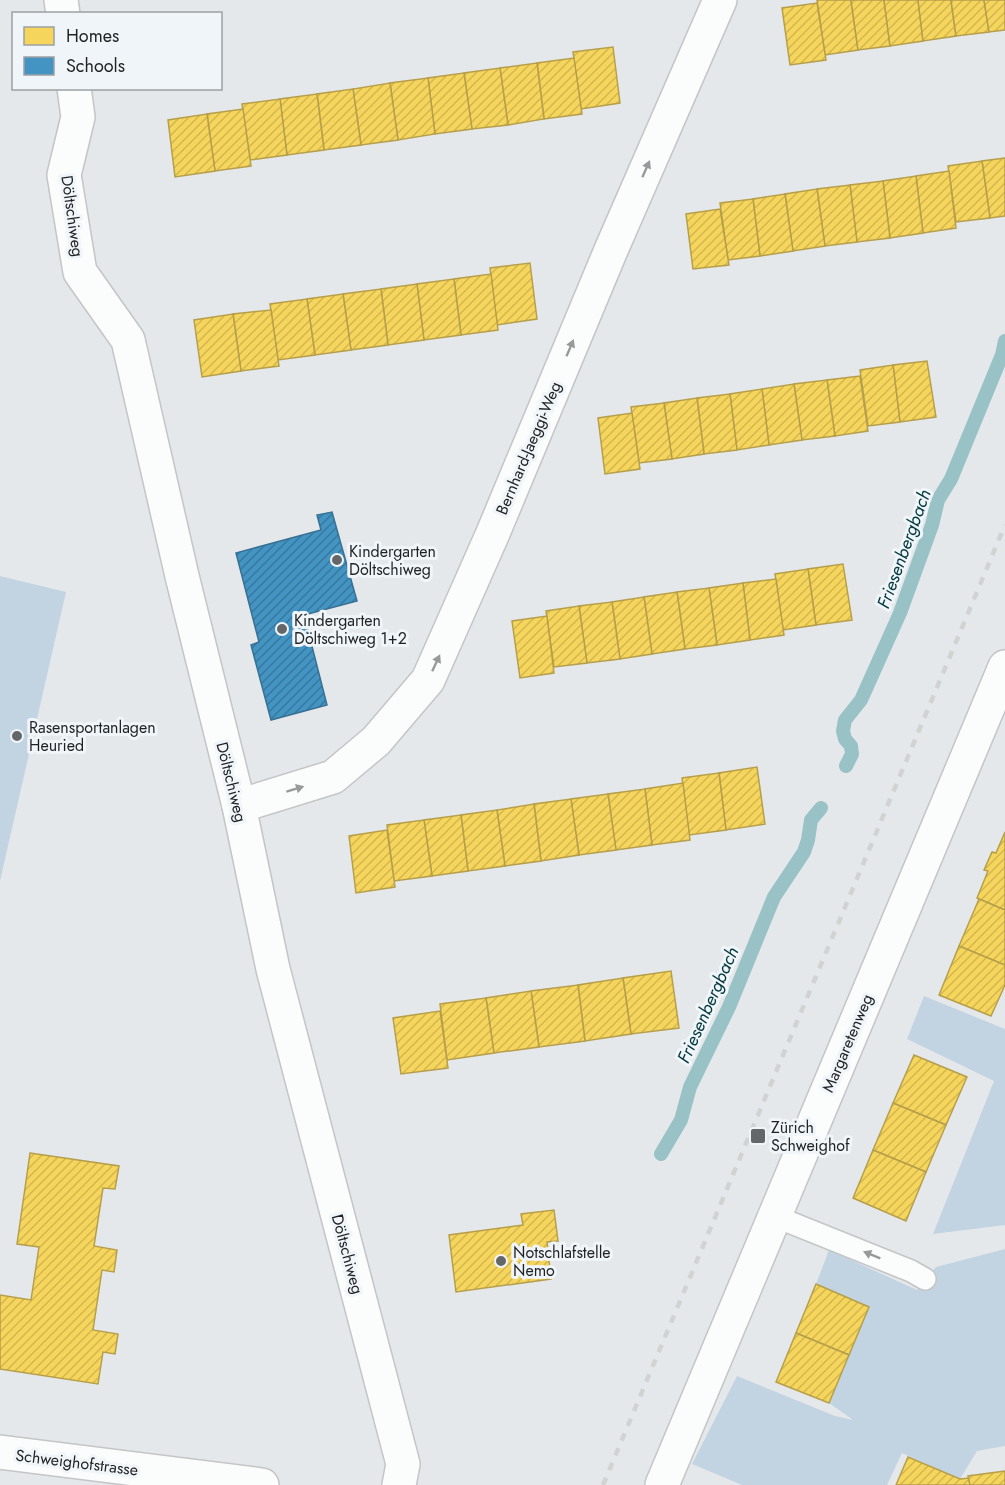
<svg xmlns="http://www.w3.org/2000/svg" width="1005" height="1485" viewBox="0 0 1005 1485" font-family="Jost,sans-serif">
	<defs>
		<pattern id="homes-hatch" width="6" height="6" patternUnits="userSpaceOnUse" patternTransform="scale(1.5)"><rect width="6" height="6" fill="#f6d55c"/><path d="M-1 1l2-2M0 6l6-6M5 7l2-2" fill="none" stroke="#d2b750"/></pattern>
		<pattern id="schools-hatch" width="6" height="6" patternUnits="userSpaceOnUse" patternTransform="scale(1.5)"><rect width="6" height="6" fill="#4393c3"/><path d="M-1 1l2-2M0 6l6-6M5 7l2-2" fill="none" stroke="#37789e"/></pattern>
	</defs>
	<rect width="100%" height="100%" fill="#e5e8ea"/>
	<g fill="#c2d4e2">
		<path d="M 0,576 L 66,592 L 0,881 Z"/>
		<path d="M 924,996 L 1005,1029 L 1005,1225 L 933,1234 L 994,1081 L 907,1039 Z"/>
		<path d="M 1005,1249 L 1005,1446 L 977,1451 L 960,1479 L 902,1453 L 887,1485 L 742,1485 L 692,1464 L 737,1376 L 835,1416 L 853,1420 L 829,1403 L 869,1307 L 816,1284 L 829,1250 L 917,1290 L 936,1267 Z"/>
	</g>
	<g fill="url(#homes-hatch)" stroke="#b69f4b" stroke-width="1.5">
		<path d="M 817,0 L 851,0 L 858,50 L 825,55 Z"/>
		<path d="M 851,0 L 884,0 L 890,46 L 858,50 Z"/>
		<path d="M 884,0 L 918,0 L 923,41 L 890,46 Z"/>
		<path d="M 918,0 L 951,0 L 956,36 L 923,41 Z"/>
		<path d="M 951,0 L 984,0 L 989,32 L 956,36 Z"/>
		<path d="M 984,0 L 1005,0 L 1005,30 L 989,32 Z"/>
		<path d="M 817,3 L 826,60 L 790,65 L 782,8 Z"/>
		<path d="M 613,47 L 620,103 L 581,109 L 573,52 Z"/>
		<path d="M 574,58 L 582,114 L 544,119 L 537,63 Z"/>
		<path d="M 537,63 L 544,119 L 508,125 L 500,68 Z"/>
		<path d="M 500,68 L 508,125 L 472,129 L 464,73 Z"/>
		<path d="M 464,73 L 472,129 L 435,134 L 428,78 Z"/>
		<path d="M 428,78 L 435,134 L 398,140 L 390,83 Z"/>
		<path d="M 390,83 L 398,140 L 361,145 L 353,89 Z"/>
		<path d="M 353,89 L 361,145 L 324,150 L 317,94 Z"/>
		<path d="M 317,94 L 324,150 L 287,155 L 280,99 Z"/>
		<path d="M 280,99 L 287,155 L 250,160 L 242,104 Z"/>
		<path d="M 243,109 L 251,166 L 215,171 L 207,114 Z"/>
		<path d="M 207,114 L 215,171 L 175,177 L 168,120 Z"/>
		<path d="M 1005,158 L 1005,216 L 990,218 L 982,161 Z"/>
		<path d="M 982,161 L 990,218 L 956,222 L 948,166 Z"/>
		<path d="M 949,171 L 956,228 L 923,233 L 916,176 Z"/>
		<path d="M 916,176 L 923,233 L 890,238 L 883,181 Z"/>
		<path d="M 883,181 L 890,238 L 857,242 L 850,185 Z"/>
		<path d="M 850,185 L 857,242 L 825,246 L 817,189 Z"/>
		<path d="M 817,189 L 825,246 L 793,251 L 785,194 Z"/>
		<path d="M 785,194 L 793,251 L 760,256 L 753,199 Z"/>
		<path d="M 753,199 L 760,256 L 728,260 L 720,203 Z"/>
		<path d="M 720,209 L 729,265 L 693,269 L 686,214 Z"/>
		<path d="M 530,263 L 537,319 L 497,325 L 490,268 Z"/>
		<path d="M 491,274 L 498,330 L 461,335 L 454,279 Z"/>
		<path d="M 454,279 L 461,335 L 424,340 L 417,284 Z"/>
		<path d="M 417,284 L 424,340 L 388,345 L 381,289 Z"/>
		<path d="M 381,289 L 388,345 L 351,350 L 343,294 Z"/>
		<path d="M 343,294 L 351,350 L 315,355 L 307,299 Z"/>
		<path d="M 307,299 L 315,355 L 278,360 L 270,304 Z"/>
		<path d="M 271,310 L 279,366 L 241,371 L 233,314 Z"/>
		<path d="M 233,314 L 241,371 L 202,377 L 194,320 Z"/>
		<path d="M 927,361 L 936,417 L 900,422 L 893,365 Z"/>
		<path d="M 893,365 L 900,422 L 868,426 L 860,370 Z"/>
		<path d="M 860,376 L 868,431 L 835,436 L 827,380 Z"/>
		<path d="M 827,380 L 835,436 L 802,440 L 794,384 Z"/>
		<path d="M 794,384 L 802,440 L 769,445 L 762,389 Z"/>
		<path d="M 762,389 L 769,445 L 737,450 L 730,394 Z"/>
		<path d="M 730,394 L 737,450 L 704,454 L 697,398 Z"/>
		<path d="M 697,398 L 704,454 L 672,459 L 664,403 Z"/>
		<path d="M 664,403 L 672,459 L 639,463 L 631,407 Z"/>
		<path d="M 632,413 L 640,469 L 605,474 L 598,418 Z"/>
		<path d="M 843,564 L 852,620 L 816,625 L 808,569 Z"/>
		<path d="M 808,569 L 816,625 L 783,630 L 775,574 Z"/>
		<path d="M 776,579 L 784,635 L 750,640 L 743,583 Z"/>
		<path d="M 743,583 L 750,640 L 717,645 L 709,588 Z"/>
		<path d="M 709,588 L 717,645 L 685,649 L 677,592 Z"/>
		<path d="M 677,592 L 685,649 L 652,654 L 644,597 Z"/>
		<path d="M 644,597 L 652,654 L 620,659 L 612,602 Z"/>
		<path d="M 612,602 L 620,659 L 587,663 L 579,606 Z"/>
		<path d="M 579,606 L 587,663 L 554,667 L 546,611 Z"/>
		<path d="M 547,616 L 554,673 L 520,678 L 512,621 Z"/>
		<path d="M 757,767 L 765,824 L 726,830 L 719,773 Z"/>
		<path d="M 719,773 L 726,830 L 689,835 L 682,778 Z"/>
		<path d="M 683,783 L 690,840 L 652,845 L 645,789 Z"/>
		<path d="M 645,789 L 652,845 L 616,850 L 608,794 Z"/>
		<path d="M 608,794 L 616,850 L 579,855 L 571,799 Z"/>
		<path d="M 571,799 L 579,855 L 541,861 L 534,804 Z"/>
		<path d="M 534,804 L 541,861 L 505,866 L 497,810 Z"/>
		<path d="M 497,810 L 505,866 L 468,871 L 461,815 Z"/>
		<path d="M 461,815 L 468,871 L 432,876 L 424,820 Z"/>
		<path d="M 424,820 L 432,876 L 394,881 L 387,825 Z"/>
		<path d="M 387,830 L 395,887 L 356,893 L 349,836 Z"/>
		<path d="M 1005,832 L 1005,910 L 977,898 L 988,871 L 984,870 L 992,852 L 996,853 Z"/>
		<path d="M 979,899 L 1005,910 L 1005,965 L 959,946 Z"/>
		<path d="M 959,946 L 1005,965 L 1005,985 L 991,1016 L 939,995 Z"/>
		<path d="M 671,971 L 679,1028 L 631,1034 L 623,978 Z"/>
		<path d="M 623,978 L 631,1034 L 585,1041 L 578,985 Z"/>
		<path d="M 578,985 L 585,1041 L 539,1047 L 531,991 Z"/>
		<path d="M 531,991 L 539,1047 L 494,1053 L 486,998 Z"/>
		<path d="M 486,998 L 494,1053 L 447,1060 L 440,1004 Z"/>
		<path d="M 440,1011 L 448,1068 L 401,1074 L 393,1018 Z"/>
		<path d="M 914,1055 L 967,1077 L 946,1125 L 893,1103 Z"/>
		<path d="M 893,1103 L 946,1125 L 926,1172 L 873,1150 Z"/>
		<path d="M 873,1150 L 926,1172 L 906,1221 L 853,1198 Z"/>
		<path d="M 30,1153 L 119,1166 L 115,1189 L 103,1188 L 94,1246 L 117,1250 L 114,1272 L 102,1270 L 93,1330 L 118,1334 L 115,1354 L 103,1352 L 98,1384 L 0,1369 L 0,1295 L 31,1300 L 39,1247 L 17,1244 Z"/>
		<path d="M 554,1210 L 558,1241 L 547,1242 L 551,1279 L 456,1292 L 449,1235 L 523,1225 L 521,1214 Z"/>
		<path d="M 816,1284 L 869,1307 L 849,1355 L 796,1333 Z"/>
		<path d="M 796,1333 L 849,1355 L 829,1403 L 776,1382 Z"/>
		<path d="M 908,1457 L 960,1479 L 969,1478 L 970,1485 L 896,1485 Z"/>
		<path d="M 1005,1471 L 1005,1485 L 970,1485 L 968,1476 Z"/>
	</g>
	<path fill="url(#schools-hatch)" stroke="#387193" stroke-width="1.5" d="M 332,512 L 357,601 L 304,615 L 327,705 L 271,720 L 251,645 L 259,642 L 236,553 L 321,530 L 317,515 Z"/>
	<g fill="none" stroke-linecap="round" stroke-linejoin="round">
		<g stroke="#99c2c6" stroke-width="14">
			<path d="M 846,766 L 852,754 L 851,746 L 845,739 L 843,731 L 845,720 L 861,700 L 900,613 L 932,525 L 938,500 L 951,479 L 1002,355 L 1005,341"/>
			<path d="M 661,1154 L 681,1120 L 690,1087 L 729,1007 L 774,897 L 804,852 L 808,840 L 811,820 L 821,808"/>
		</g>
		<g stroke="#c3c5c6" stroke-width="24">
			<path id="lane" d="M 774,1216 L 911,1271 L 925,1279"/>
		</g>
		<g stroke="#c3c5c6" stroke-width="36">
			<g id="street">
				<path d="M 61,0 L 63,14"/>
				<path d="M 74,88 L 78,117 L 64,175 L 80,272 L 128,340 L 182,576 L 239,806 L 273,969 L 403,1464 L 399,1485"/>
				<path d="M 239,806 L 333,777 L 376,741 L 428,680 L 493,533 L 611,250 L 720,0"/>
				<path d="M 662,1485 L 1005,667"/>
			</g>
		</g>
		<g stroke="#c3c5c6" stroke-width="36">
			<path id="secondary" d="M 0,1452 L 262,1485"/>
		</g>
		<use href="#lane" stroke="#fbfcfc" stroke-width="21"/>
		<use href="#street" stroke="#fbfcfc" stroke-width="33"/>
		<use href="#secondary" stroke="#fbfcfc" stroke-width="33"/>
		<path stroke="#d1d2d2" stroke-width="4.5" stroke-dasharray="8 8" stroke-linecap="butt" d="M 603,1485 L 1005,525"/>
	</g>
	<defs><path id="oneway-solid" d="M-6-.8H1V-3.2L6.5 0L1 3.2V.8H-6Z" transform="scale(1.5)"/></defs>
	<g fill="#98999a">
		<use href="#oneway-solid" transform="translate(646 169) rotate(-66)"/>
		<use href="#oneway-solid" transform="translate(570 348) rotate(-67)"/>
		<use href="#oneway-solid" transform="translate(436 663) rotate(-65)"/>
		<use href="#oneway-solid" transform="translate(295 789) rotate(-17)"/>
		<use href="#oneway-solid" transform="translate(872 1255) rotate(-158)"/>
	</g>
	<g fill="#646768" stroke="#f0f5f9" stroke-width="2">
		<circle cx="337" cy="560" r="6"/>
		<circle cx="282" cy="629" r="6"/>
		<circle cx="17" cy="736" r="6"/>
		<rect x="750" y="1128" width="16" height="16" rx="3"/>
		<circle cx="501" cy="1261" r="6"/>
	</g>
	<g text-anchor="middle" stroke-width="6" stroke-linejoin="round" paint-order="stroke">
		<g font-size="16" fill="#1f2122" stroke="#f0f5f9">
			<text transform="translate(73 216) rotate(82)" y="6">Döltschiweg</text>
			<text transform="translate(528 448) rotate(-67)" y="6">Bernhard-Jaeggi-Weg</text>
			<text transform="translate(232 782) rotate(76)" y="6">Döltschiweg</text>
			<text transform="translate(847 1043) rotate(-67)" y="6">Margaretenweg</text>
			<text transform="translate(348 1254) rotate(75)" y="6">Döltschiweg</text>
			<text transform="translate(77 1462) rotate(7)" y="6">Schweighofstrasse</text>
		</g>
		<g font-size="16" fill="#1f2122" stroke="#f0f5f9" text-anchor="start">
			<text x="349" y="557">Kindergarten<tspan x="349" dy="18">Döltschiweg</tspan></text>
			<text x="294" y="626">Kindergarten<tspan x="294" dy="18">Döltschiweg 1+2</tspan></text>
			<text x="29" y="733">Rasensportanlagen<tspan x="29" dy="18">Heuried</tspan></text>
			<text x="771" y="1133">Zürich<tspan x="771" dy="18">Schweighof</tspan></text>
			<text x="513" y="1258">Notschlafstelle<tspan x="513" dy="18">Nemo</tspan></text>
		</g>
		<g font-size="18" font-style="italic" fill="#00383b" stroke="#f0f5f9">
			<text transform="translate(904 549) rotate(-70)" y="6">Friesenbergbach</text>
			<text transform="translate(708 1005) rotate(-66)" y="6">Friesenbergbach</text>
		</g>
	</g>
	<rect x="12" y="12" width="210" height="78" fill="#f0f5f9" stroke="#9ca0a3" stroke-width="1.5"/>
	<rect x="24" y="27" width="30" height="18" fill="#f6d55c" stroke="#9ca0a3" stroke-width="1.5"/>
	<text x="66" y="42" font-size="18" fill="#1f2122">Homes</text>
	<rect x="24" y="57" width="30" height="18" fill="#4393c3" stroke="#9ca0a3" stroke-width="1.5"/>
	<text x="66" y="72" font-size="18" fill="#1f2122">Schools</text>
</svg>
